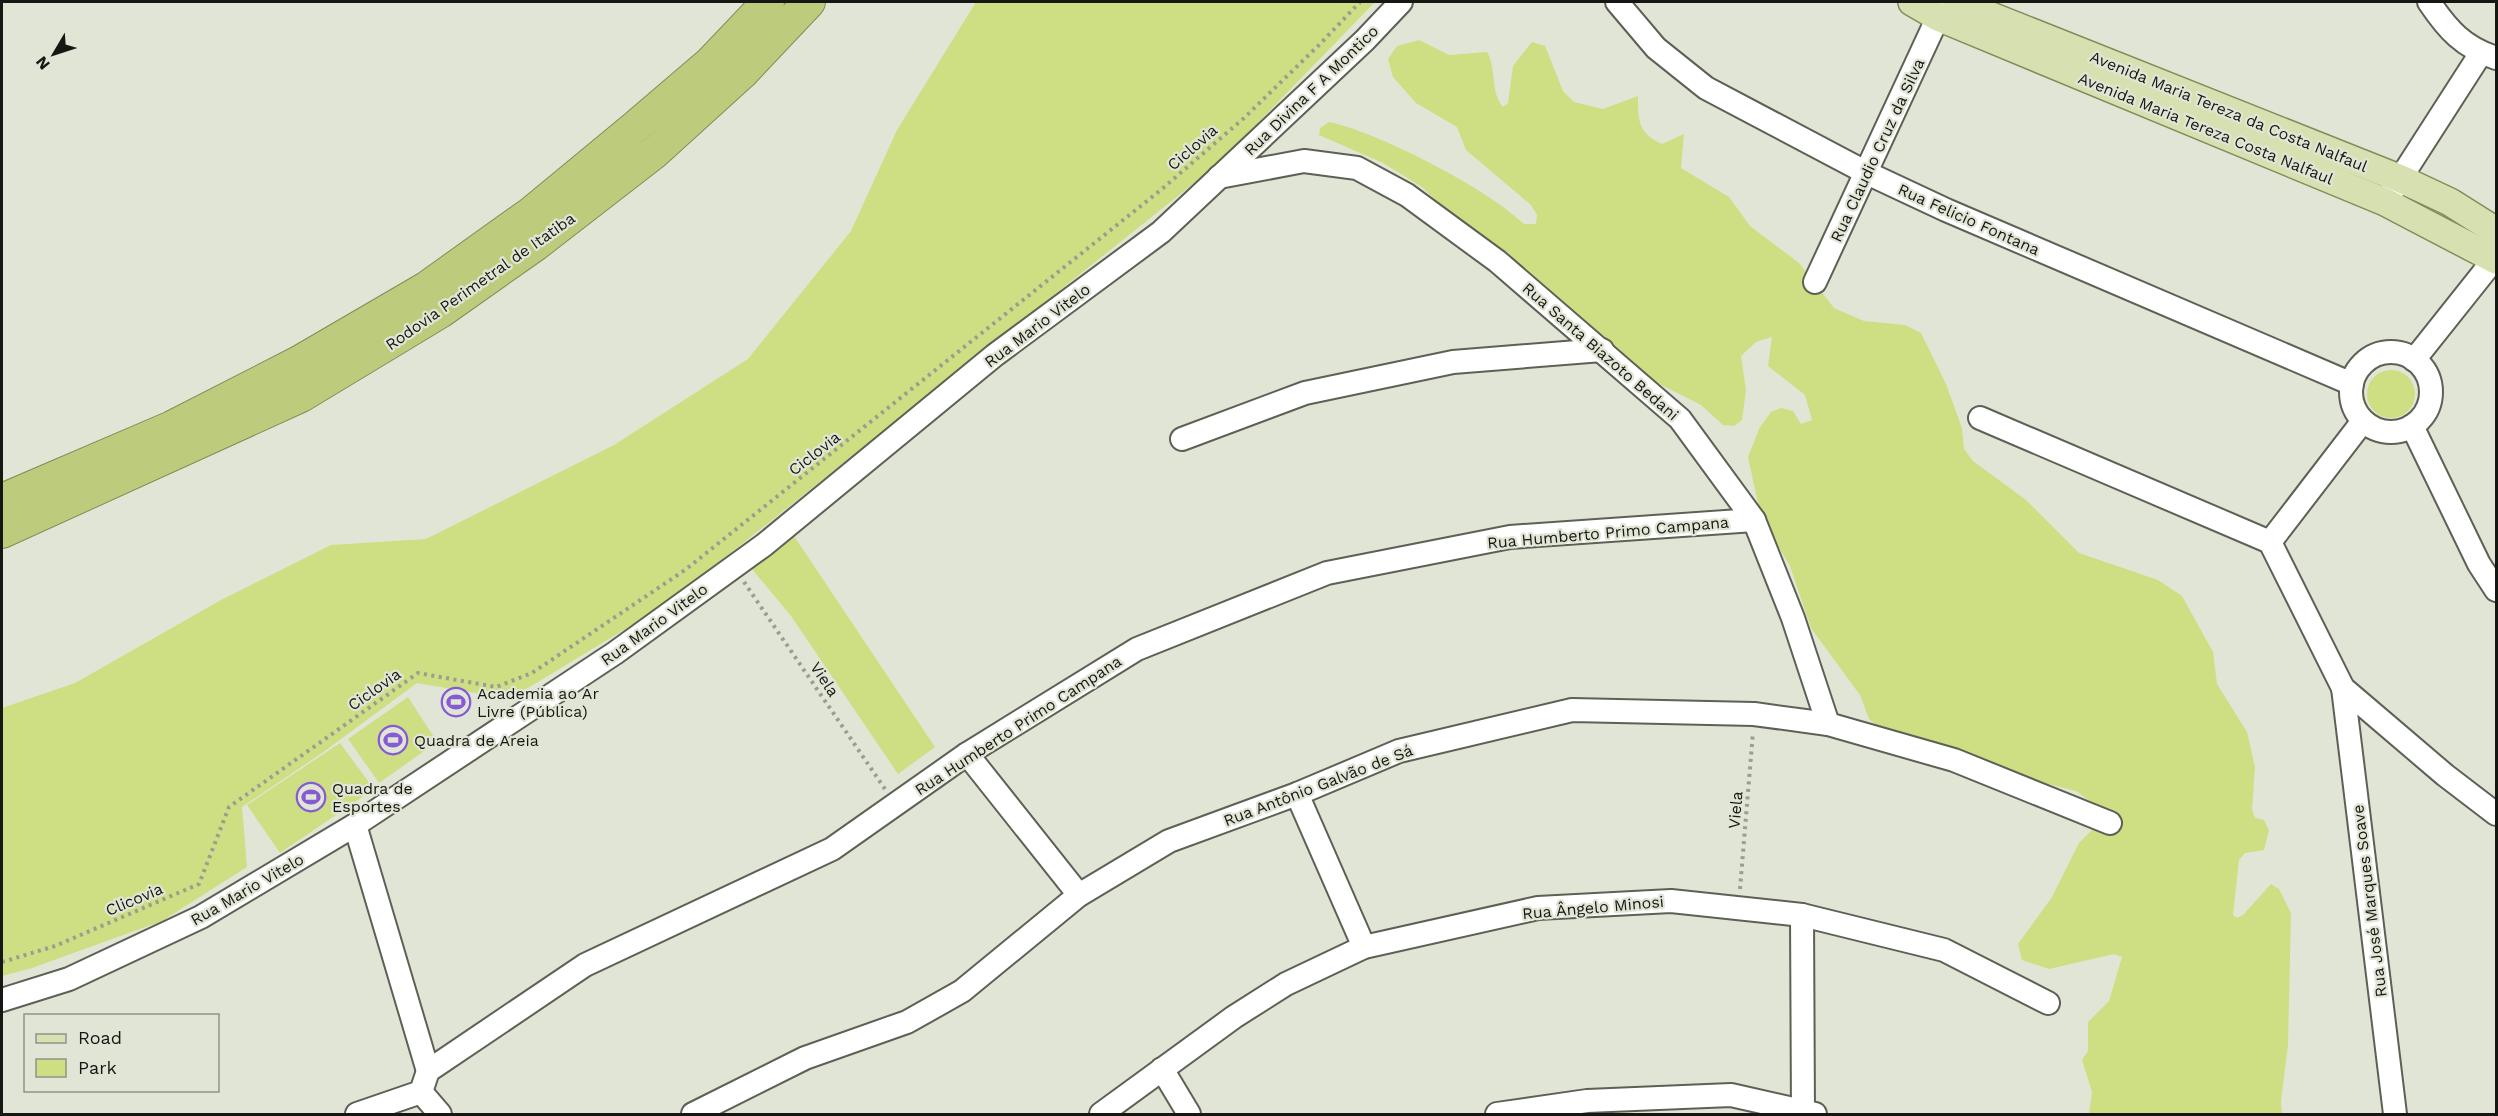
<svg xmlns="http://www.w3.org/2000/svg" width="2498" height="1116" viewBox="0 0 2498 1116" font-family="'Work Sans',sans-serif">
	<rect width="100%" height="100%" fill="#e1e5d6"/>
	<g fill="#cede82">
		<path d="M 976,2 L 1375,2 L 1218,164 L 668,603 L 510,699 L 417,683 L 322,753 L 242,807 L 247,867 L 162,921 L 32,968 L 2,976 L 2,708 L 75,683 L 221,600 L 331,545 L 426,539 L 614,445 L 748,359 L 851,231 L 897,130 Z"/>
		<path d="M 1419,40 L 1449,55 L 1487,52 C 1497,69 1490,92 1503,107 L 1508,103 L 1513,66 L 1532,42 L 1545,46 L 1563,91 L 1574,102 L 1603,109 L 1638,96 C 1638,121 1638,133 1662,144 L 1684,134 L 1681,168 L 1729,197 L 1750,226 L 1799,263 L 1834,308 L 1864,321 L 1905,325 L 1921,333 L 1946,384 L 1962,428 L 1964,449 L 1973,461 L 2026,500 L 2079,553 L 2158,580 L 2182,596 L 2213,652 L 2217,684 L 2247,732 L 2255,767 L 2252,809 L 2255,818 L 2264,820 L 2269,830 L 2264,850 L 2245,853 L 2239,860 L 2233,915 L 2237,918 L 2243,915 L 2271,884 L 2279,889 L 2291,913 L 2288,1045 L 2281,1101 L 2282,1114 L 2089,1114 L 2092,1092 L 2082,1060 L 2088,1051 L 2088,1022 L 2109,1001 L 2122,957 L 2114,954 L 2049,969 L 2022,960 L 2018,944 L 2052,897 L 2079,843 L 2102,820 L 2102,810 L 2076,791 L 1900,746 L 1869,719 L 1860,695 L 1811,628 L 1790,566 L 1761,517 L 1748,457 L 1760,427 L 1771,412 L 1781,408 L 1793,411 L 1801,424 L 1812,420 L 1805,395 L 1768,366 L 1772,337 L 1756,342 L 1741,356 L 1746,390 L 1742,420 L 1734,426 L 1723,425 L 1701,405 L 1628,368 L 1546,307 L 1422,187 L 1383,163 L 1319,135 L 1320,128 L 1329,122 C 1378,132 1488,189 1524,224 L 1536,224 L 1537,215 L 1531,205 L 1466,150 L 1457,127 L 1416,103 L 1393,77 L 1388,59 L 1397,46 Z"/>
		<circle cx="2391" cy="394" r="24"/>
		<path d="M 794,536 L 935,747 L 898,774 L 791,616 L 752,569 Z"/>
		<path d="M 408,697 L 437,742 L 379,783 L 348,739 Z"/>
		<path d="M 340,743 L 374,789 L 280,853 L 247,805 Z"/>
	</g>
	<g fill="none" stroke-linecap="round" stroke-linejoin="round">
		<g stroke="#5d6054" stroke-width="26">
			<g id="minor">
				<path d="M 1617,2 L 1656,48 L 1706,88 L 1867,173 L 1946,210 L 2352,384"/>
				<path d="M 2429,2 C 2448,30 2463,47 2496,58"/>
				<path d="M 1219,177 L 1304,161 L 1357,168 L 1407,195 L 1497,261 L 1680,419 L 1754,520 L 1793,618 L 1828,724"/>
				<path d="M 2391,193 L 2481,53"/>
				<path d="M 1815,282 L 1938,17 L 1942,2"/>
				<circle cx="2391" cy="392" r="40"/>
				<path d="M 2414,360 L 2496,257"/>
				<path d="M 1980,418 L 2270,542 L 2343,688 L 2445,775 L 2496,814"/>
				<path d="M 2412,426 L 2479,564 L 2496,590"/>
				<path d="M 1182,439 L 1305,393 L 1453,362 L 1602,350"/>
				<path d="M 2270,542 L 2363,421"/>
				<path d="M 2343,688 L 2395,1114"/>
				<path d="M 967,754 L 1079,895"/>
				<path d="M 1297,794 L 1364,947"/>
				<path d="M 355,825 L 428,1071"/>
				<path d="M 1802,915 L 1803,1114"/>
				<path d="M 2,1000 L 69,979 L 201,917 L 355,825 L 615,653 L 764,545 L 995,355 L 1161,232 L 1365,40 L 1401,2"/>
				<path d="M 1162,1069 L 1189,1114"/>
				<path d="M 421,1092 L 440,1114"/>
				<path d="M 357,1114 L 421,1092 L 428,1071 L 585,965 L 832,849 L 967,754 L 1137,649 L 1327,573 L 1510,537 L 1754,520"/>
				<path d="M 693,1114 L 805,1058 L 907,1022 L 962,991 L 1079,895 L 1169,841 L 1297,794 L 1399,751 L 1572,710 L 1754,714 L 1828,724 L 1954,760 L 2110,823"/>
				<path d="M 1101,1114 L 1234,1017 L 1286,984 L 1364,947 L 1538,908 L 1671,901 L 1802,915 L 1944,950 L 2048,1003"/>
				<path d="M 1497,1114 L 1587,1101 L 1731,1095 L 1815,1114"/>
			</g>
		</g>
		<g stroke="#838c58" stroke-width="30">
			<g id="major">
				<path d="M 1912,2 L 1938,17 L 2385,202 L 2496,260"/>
				<path d="M 1956,2 L 2401,179 L 2450,202 L 2496,231"/>
			</g>
		</g>
		<g stroke="#838c58" stroke-width="34">
			<g id="highway">
				<path d="M 2,500 L 172,427 L 299,362 L 426,288 L 531,213 L 635,127 L 710,63 L 768,2"/>
				<path d="M 2,532 L 301,396 L 440,312 L 535,245 L 655,152 L 742,73 L 809,2"/>
			</g>
		</g>
		<g stroke="#9a9d92" stroke-width="4" stroke-dasharray="3 4.5" stroke-linecap="butt">
			<path d="M 744,582 L 885,789"/>
			<path d="M 1740,889 L 1753,732"/>
			<path d="M 2,962 L 55,946 L 199,884 L 229,807 L 418,673 L 496,687 L 532,673 L 685,570 L 1162,189 L 1244,118 L 1319,45 L 1360,2"/>
		</g>
		<use href="#minor" stroke="#fff" stroke-width="22"/>
		<use href="#major" stroke="#d7e0b1" stroke-width="27"/>
		<use href="#highway" stroke="#bdcb7d" stroke-width="32"/>
	</g>
	<defs>
		<g id="stadium-ring" transform="scale(1.5)"><circle r="9.5" fill="#e1e5d6" stroke="#865ad4" stroke-width="1.5"/><path d="M0-5a6.5 5 0 1 0 0 10a6.5 5 0 1 0 0-10ZM-3.5-1.8h7v3.6h-7Z" fill="#865ad4"/></g>
	</defs>
	<g fill-rule="evenodd">
		<use href="#stadium-ring" x="456" y="702"/>
		<use href="#stadium-ring" x="393" y="740"/>
		<use href="#stadium-ring" x="311" y="797"/>
	</g>
	<g text-anchor="middle" stroke-width="4.5" stroke-linejoin="round" paint-order="stroke">
		<g font-size="16" fill="#161712" stroke="#e1e5d6">
			<text transform="translate(1311 90) rotate(-44)" y="6">Rua Divina F A Montico</text>
			<text transform="translate(2229 111) rotate(22)" y="6">Avenida Maria Tereza da Costa Nalfaul</text>
			<text transform="translate(2206 128) rotate(22)" y="6">Avenida Maria Tereza Costa Nalfaul</text>
			<text transform="translate(1192 147) rotate(-41)" y="6">Ciclovia</text>
			<text transform="translate(1877 150) rotate(-65)" y="6">Rua Claudio Cruz da Silva</text>
			<text transform="translate(1969 219) rotate(24)" y="6">Rua Felicio Fontana</text>
			<text transform="translate(480 281) rotate(-35)" y="6">Rodovia Perimetral de Itatiba</text>
			<text transform="translate(1037 325) rotate(-37)" y="6">Rua Mario Vitelo</text>
			<text transform="translate(1601 351) rotate(41)" y="6">Rua Santa Biazoto Bedani</text>
			<text transform="translate(814 453) rotate(-38)" y="6">Ciclovia</text>
			<text transform="translate(1608 532) rotate(-5)" y="6">Rua Humberto Primo Campana</text>
			<text transform="translate(654 624) rotate(-36)" y="6">Rua Mario Vitelo</text>
			<text transform="translate(825 679) rotate(56)" y="6">Viela</text>
			<text transform="translate(374 689) rotate(-35)" y="6">Ciclovia</text>
			<text transform="translate(1018 725) rotate(-33)" y="6">Rua Humberto Primo Campana</text>
			<text transform="translate(1318 785) rotate(-21)" y="6">Rua Antônio Galvão de Sá</text>
			<text transform="translate(1735 810) rotate(-85)" y="6">Viela</text>
			<text transform="translate(247 889) rotate(-30)" y="6">Rua Mario Vitelo</text>
			<text transform="translate(134 899) rotate(-23)" y="6">Clicovia</text>
			<text transform="translate(2369 901) rotate(-97)" y="6">Rua José Marques Soave</text>
			<text transform="translate(1593 907) rotate(-5)" y="6">Rua Ângelo Minosi</text>
		</g>
		<g font-size="16" fill="#161712" stroke="#e1e5d6" text-anchor="start">
			<text x="477" y="699">Academia ao Ar<tspan x="477" dy="18">Livre (Pública)</tspan></text>
			<text x="414" y="746">Quadra de Areia</text>
			<text x="332" y="794">Quadra de<tspan x="332" dy="18">Esportes</tspan></text>
		</g>
	</g>
	<rect width="2498" height="1116" fill="none" stroke="#161712" stroke-width="6"/>
	<rect x="24" y="1014" width="195" height="78" fill="#e1e5d6" stroke="#909388" stroke-width="1.5"/>
	<rect x="36" y="1034" width="30" height="9" fill="#d7e0b1" stroke="#909388" stroke-width="1.5"/>
	<text x="78" y="1044" font-size="18" fill="#161712">Road</text>
	<rect x="36" y="1059" width="30" height="18" fill="#cede82" stroke="#909388" stroke-width="1.5"/>
	<text x="78" y="1074" font-size="18" fill="#161712">Park</text>
	<g transform="translate(54 54) rotate(231)" stroke="#e1e5d6" stroke-width="4.5" paint-order="stroke">
	<path d="M0-4.5L10 22L0 15L-10 22Z" fill="#161712"/>
	<text y="-9" font-size="16" font-weight="bold" text-anchor="middle" fill="#161712">N</text>
	</g>
</svg>
